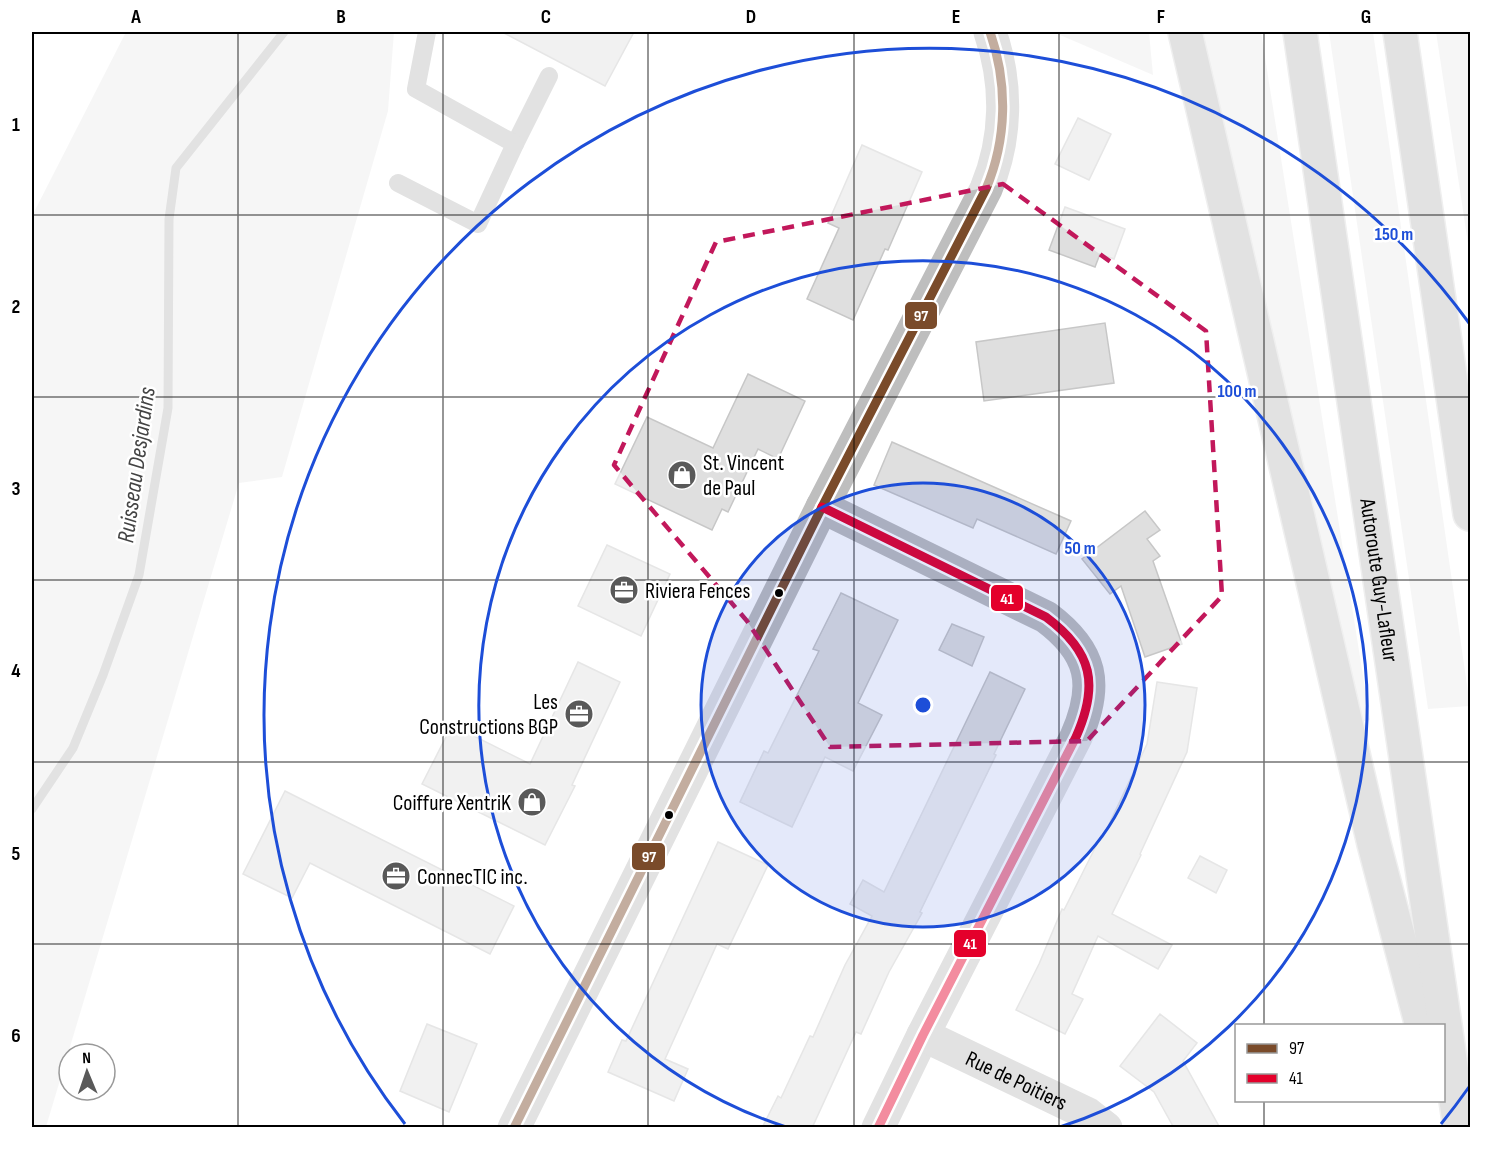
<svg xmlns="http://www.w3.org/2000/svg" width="1502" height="1159" viewBox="0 0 1502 1159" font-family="'Sofia Sans Condensed',sans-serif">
	<rect width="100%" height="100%" fill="#fff"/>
	<g fill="#ececec">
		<path d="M 126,32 L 394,32 L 388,111 L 282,477 L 239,483 L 46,1127 L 32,1127 L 32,216 Z"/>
		<path d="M 1053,32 L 1149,32 L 1153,75 Z"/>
		<path d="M 1201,32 L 1261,32 L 1370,720 L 1360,722 L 1295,429 Z"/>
		<path d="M 1329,32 L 1373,32 L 1470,706 L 1428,709 Z"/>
		<path d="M 1436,32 L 1470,32 L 1470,257 Z"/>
	</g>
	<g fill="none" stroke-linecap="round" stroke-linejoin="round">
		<path stroke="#bfbfbf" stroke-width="9" d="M 32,809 L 73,748 L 103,675 L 139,575 L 168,408 L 169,219 L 176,168 L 284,32"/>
	</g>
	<g fill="#dfdfdf" stroke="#c7c7c7" stroke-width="1.5">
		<path d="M 502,32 L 634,32 L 605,86 Z"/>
		<path d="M 1078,118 L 1111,134 L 1089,180 L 1055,164 Z"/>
		<path d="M 862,145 L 922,172 L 888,250 L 885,249 L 853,320 L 807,299 L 839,228 L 828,223 Z"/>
		<path d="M 1065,207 L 1125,229 L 1114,259 L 1100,254 L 1095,267 L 1049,250 Z"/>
		<path d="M 1105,323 L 1114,383 L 984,401 L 976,342 Z"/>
		<path d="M 748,374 L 805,401 L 778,459 L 758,449 L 728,512 L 722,509 L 712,530 L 615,484 L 647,417 L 713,448 Z"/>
		<path d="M 892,442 L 1071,521 L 1056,554 L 977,519 L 973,528 L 874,485 Z"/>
		<path d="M 1145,511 L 1160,530 L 1147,539 L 1160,556 L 1153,561 L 1182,644 L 1145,657 L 1121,586 L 1110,594 L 1082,559 Z"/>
		<path d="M 607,545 L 670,574 L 641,636 L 578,606 Z"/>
		<path d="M 841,593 L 898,620 L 858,703 L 882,715 L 853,771 L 825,757 L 792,827 L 740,802 L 764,751 L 768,753 L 819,651 L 813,649 Z"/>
		<path d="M 952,624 L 984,637 L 972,666 L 939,650 Z"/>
		<path d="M 578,662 L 620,682 L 572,785 L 575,786 L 545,845 L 422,784 L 452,725 L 530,764 Z"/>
		<path d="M 990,672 L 1025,689 L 994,754 L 996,755 L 920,912 L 922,913 L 889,972 L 861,1034 L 856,1032 L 812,1128 L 762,1128 L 778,1096 L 781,1098 L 810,1036 L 813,1037 L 845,965 L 872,916 L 850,904 L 863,880 L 884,892 Z"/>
		<path d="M 1157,682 L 1197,688 L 1187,752 L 1140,854 L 1141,855 L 1112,914 L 1172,945 L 1158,969 L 1098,936 L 1072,994 L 1083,999 L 1065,1034 L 1016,1010 L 1039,964 L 1062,909 L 1064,910 L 1101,836 L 1103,837 L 1147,744 Z"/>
		<path d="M 285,791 L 514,906 L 490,954 L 310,863 L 292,898 L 243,874 Z"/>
		<path d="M 718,842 L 768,865 L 728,949 L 717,944 L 665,1059 L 688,1069 L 674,1101 L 608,1072 L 622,1040 L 626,1041 Z"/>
		<path d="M 1200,856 L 1227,870 L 1216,893 L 1188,878 Z"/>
		<path d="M 1160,1014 L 1197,1043 L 1183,1061 L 1220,1128 L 1174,1128 L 1154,1092 L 1120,1066 Z"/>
		<path d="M 427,1024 L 477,1044 L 449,1112 L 400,1091 Z"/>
	</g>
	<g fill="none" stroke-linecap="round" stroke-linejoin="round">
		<g stroke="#dbdbdb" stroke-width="36">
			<g id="motorway">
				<path d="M 1185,32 L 1374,844 L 1422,1026"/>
				<path id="s2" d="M 1300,32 L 1460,1128"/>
				<path d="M 1400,32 L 1470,514"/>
			</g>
		</g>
		<g stroke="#bebebe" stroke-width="18">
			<path d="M 515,144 L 549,76"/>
			<path d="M 398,183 L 478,224 L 515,144 L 416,89 L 427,32"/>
		</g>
		<g stroke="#bebebe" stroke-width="33">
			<path d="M 822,507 L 1046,617 C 1093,652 1099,685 1076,737 L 923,1035 L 878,1128"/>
			<path id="s1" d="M 923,1035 L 1088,1114 L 1106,1128"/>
		</g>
		<path stroke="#bebebe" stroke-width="33" d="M 514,1128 L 822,507 L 986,189 C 1007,139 1008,84 990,32"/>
		<use href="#motorway" stroke="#bebebe" stroke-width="33"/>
		<g stroke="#fff" stroke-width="14">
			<path id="bus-1" d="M 514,1128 L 822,507 L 986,189 C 1007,139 1008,84 990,32"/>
		</g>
		<g stroke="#fff" stroke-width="14">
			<path id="bus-2" d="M 822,507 L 1046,617 C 1093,652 1099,685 1076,737 L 923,1035 L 878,1128"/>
		</g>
		<use href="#bus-1" stroke="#7a4b2a" stroke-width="9"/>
		<use href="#bus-2" stroke="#e4002b" stroke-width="9"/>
	</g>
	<path d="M0 0H1502V1159H0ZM 1003,184 L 1206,331 L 1222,596 L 1087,741 L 830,747 L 747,621 L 614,465 L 716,242 Z" fill="#fff" fill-opacity=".55" fill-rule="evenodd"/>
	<path fill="none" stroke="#c2185b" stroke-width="4.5" stroke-dasharray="12 8" stroke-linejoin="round" d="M 1003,184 L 1206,331 L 1222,596 L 1087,741 L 830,747 L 747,621 L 614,465 L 716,242 Z"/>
	<path fill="none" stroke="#000" stroke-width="1.5" stroke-opacity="0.55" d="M 238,32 L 238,1128M 443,32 L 443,1128M 648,32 L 648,1128M 854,32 L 854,1128M 1059,32 L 1059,1128M 1264,32 L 1264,1026M 32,215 L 1470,215M 32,397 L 1470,397M 32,580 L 1470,580M 32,762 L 1470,762M 32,944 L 1470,944M 1264,1100 L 1264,1128"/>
	<circle cx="923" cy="705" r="222" fill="#1d4ed8" fill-opacity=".12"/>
	<g fill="none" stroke="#1d4ed8" stroke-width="3">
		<circle cx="923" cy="705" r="222"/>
		<path d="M786 1127A444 444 0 1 1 1060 1127"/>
		<path d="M1469 1087A666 666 0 0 1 1441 1124M405 1124A666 666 0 1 1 1469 323"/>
	</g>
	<defs>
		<g id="shop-disc" transform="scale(1.5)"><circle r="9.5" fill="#595959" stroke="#fff"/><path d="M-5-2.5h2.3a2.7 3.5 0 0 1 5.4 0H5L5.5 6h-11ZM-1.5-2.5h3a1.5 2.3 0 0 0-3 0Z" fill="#fff"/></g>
		<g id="office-disc" transform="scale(1.5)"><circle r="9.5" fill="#595959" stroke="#fff"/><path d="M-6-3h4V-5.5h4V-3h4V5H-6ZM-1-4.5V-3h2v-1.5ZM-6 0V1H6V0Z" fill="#fff"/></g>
	</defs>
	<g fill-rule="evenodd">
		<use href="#shop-disc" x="682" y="475"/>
		<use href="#office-disc" x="624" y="590"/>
		<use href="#office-disc" x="579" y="714"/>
		<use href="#shop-disc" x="532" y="802"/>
		<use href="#office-disc" x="396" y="876"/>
	</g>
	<g fill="#000" stroke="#fff" stroke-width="2">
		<circle cx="779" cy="593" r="5"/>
		<circle cx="669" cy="815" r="5"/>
	</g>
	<g text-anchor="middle" stroke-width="5" stroke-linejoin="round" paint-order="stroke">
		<g font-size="22" fill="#000" stroke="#fff" text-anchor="start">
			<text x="703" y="470">St. Vincent<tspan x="703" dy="25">de Paul</tspan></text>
			<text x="645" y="598">Riviera Fences</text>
			<text x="558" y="709" text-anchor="end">Les<tspan x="558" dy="25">Constructions BGP</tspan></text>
			<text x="511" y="810" text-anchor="end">Coiffure XentriK</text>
			<text x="417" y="884">ConnecTIC inc.</text>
		</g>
		<g font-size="22" fill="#000" stroke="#fff">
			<text dy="8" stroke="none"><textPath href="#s2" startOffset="554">Autoroute Guy-Lafleur</textPath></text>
			<text dy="8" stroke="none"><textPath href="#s1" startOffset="104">Rue de Poitiers</textPath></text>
		</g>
		<g font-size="24" font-style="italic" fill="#444" stroke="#fff">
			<text transform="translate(136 465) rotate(-82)" y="8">Ruisseau Desjardins</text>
		</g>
	</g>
	<circle cx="923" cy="705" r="9" fill="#1d4ed8" stroke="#fff" stroke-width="3"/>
	<g font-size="18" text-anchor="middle" font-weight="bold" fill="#1d4ed8" stroke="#fff" stroke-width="5" stroke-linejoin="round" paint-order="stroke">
		<text x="1394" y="240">150 m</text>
		<text x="1237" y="397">100 m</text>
		<text x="1080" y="554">50 m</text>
	</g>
	<g stroke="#fff" stroke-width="2">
		<rect x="904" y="301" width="34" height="29" rx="6" fill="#7a4b2a"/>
		<rect x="990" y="584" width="34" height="28" rx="6" fill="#e4002b"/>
		<rect x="631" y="842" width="35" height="29" rx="6" fill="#7a4b2a"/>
		<rect x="953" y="929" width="34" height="29" rx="6" fill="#e4002b"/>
	</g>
	<g font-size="16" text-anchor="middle" font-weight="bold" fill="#fff">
		<text x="921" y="321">97</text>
		<text x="1007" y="604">41</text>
		<text x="649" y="862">97</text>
		<text x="970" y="949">41</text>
	</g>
	<rect width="1502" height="1159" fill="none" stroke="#ffffff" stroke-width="66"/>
	<rect x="1235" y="1024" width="210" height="78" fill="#ffffff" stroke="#999999" stroke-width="1.5"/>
	<rect x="1247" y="1044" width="30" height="9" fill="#7a4b2a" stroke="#999999" stroke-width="1.5"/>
	<text x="1289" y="1054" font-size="18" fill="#000000">97</text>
	<rect x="1247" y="1074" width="30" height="9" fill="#e4002b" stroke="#999999" stroke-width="1.5"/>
	<text x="1289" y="1084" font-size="18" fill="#000000">41</text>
	<g transform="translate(87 1072) rotate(358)"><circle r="28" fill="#ffffff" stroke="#999999" stroke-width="1.5"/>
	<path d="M0-4.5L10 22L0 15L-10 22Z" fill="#595959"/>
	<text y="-9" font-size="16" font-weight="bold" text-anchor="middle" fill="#000000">N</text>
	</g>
	<rect x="33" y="33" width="1436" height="1093" fill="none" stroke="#000" stroke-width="2"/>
	<g font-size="20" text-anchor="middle" font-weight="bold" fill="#000">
		<text x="136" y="23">A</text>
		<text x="341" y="23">B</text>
		<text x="546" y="23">C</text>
		<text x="751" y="23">D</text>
		<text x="956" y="23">E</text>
		<text x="1161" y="23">F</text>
		<text x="1366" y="23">G</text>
		<text x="16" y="131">1</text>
		<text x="16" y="313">2</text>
		<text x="16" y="495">3</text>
		<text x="16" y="677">4</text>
		<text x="16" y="860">5</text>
		<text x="16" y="1042">6</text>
	</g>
</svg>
